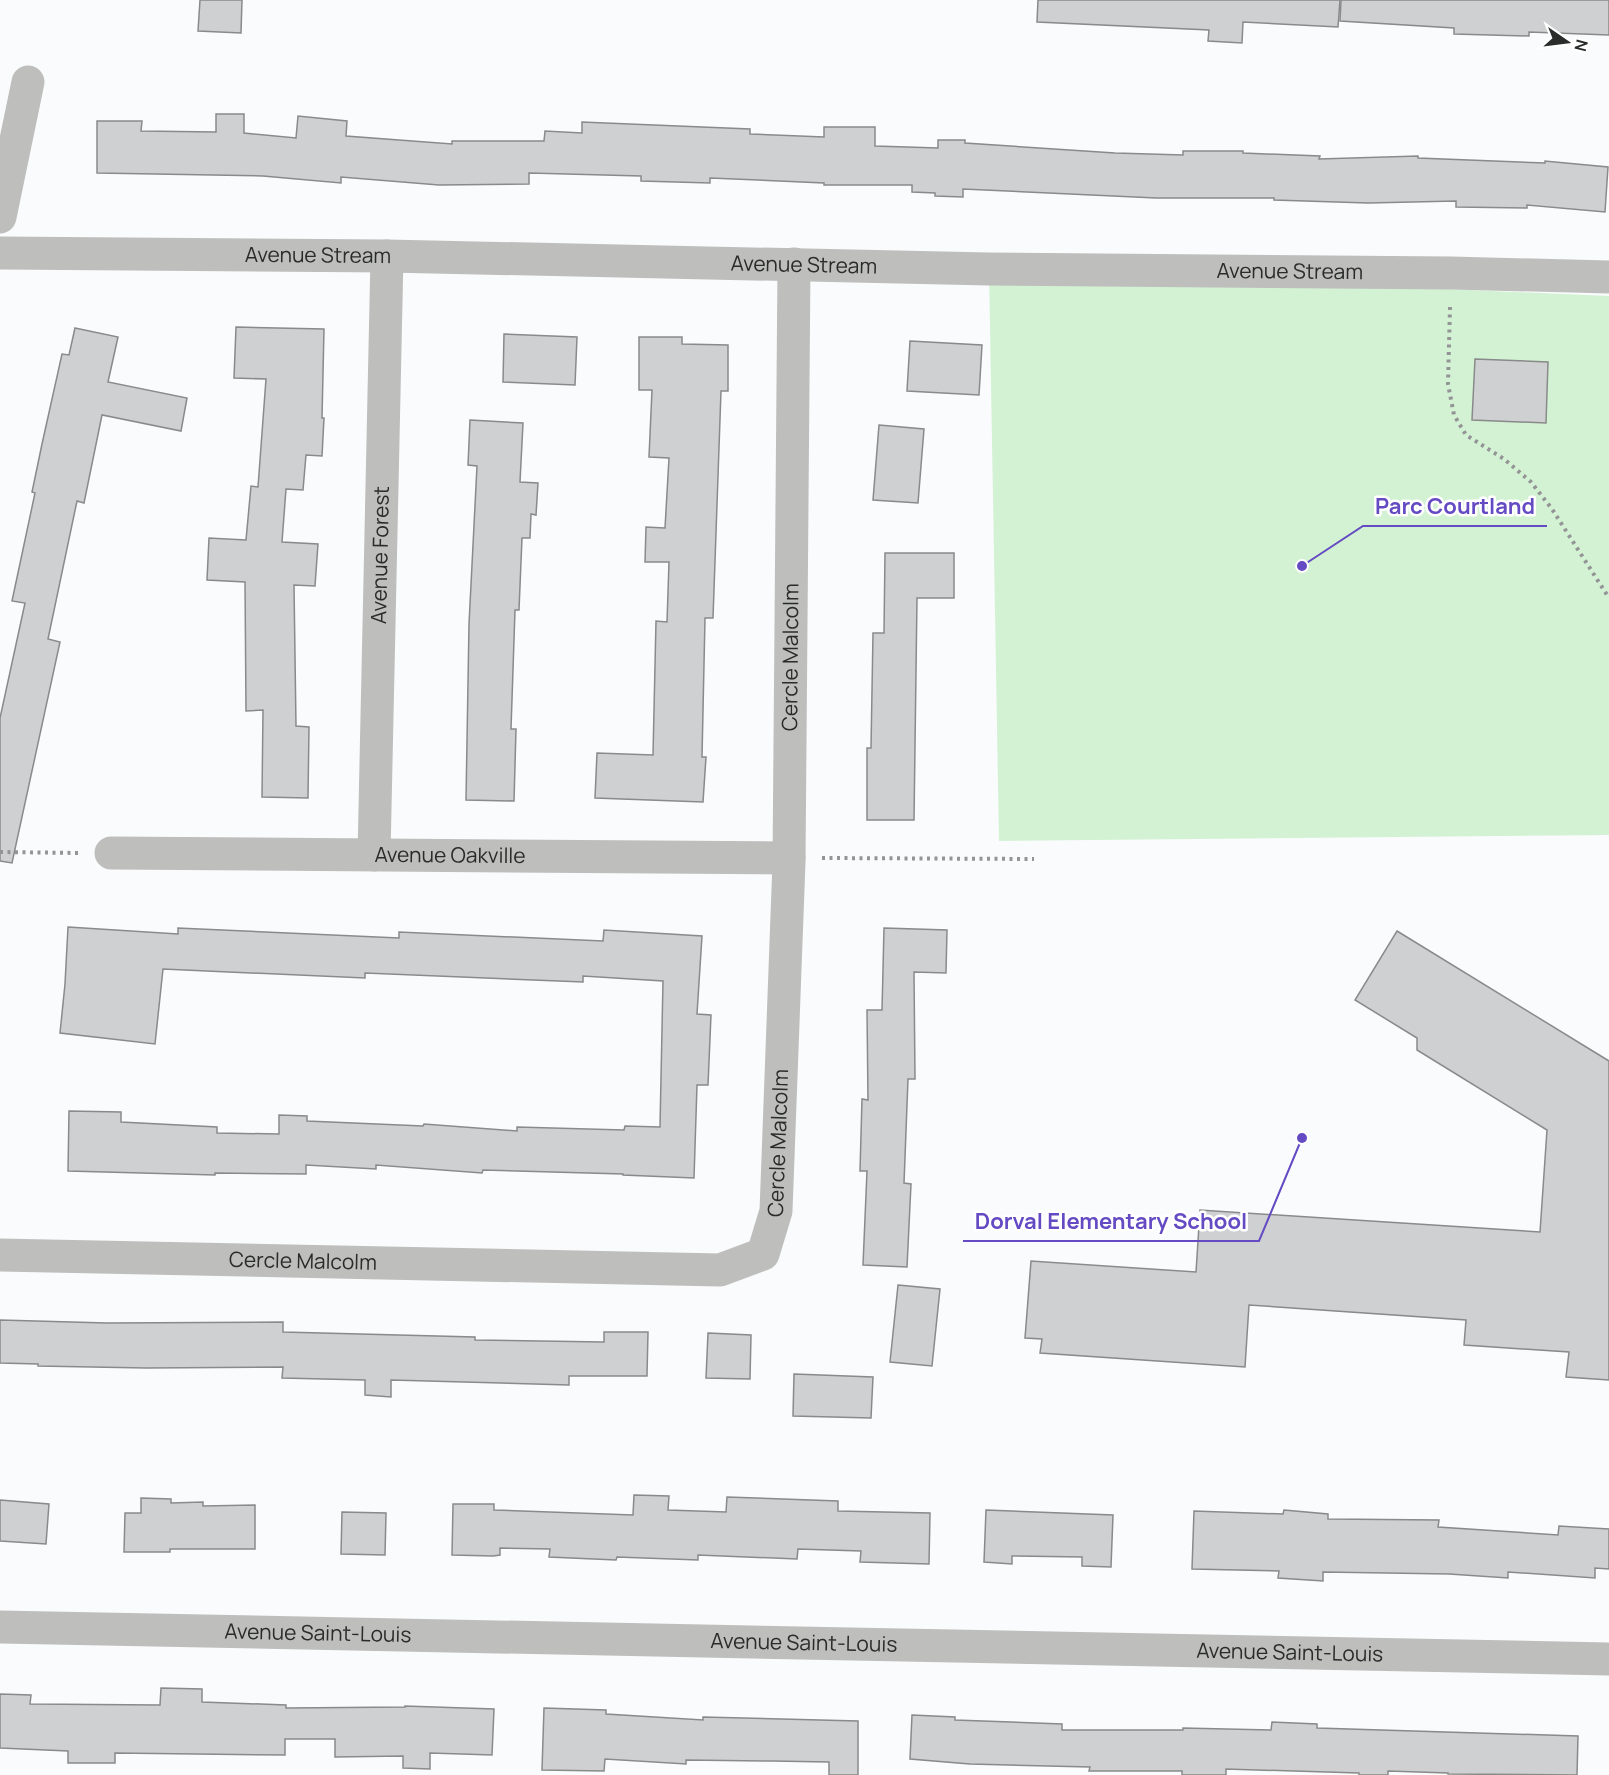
<svg xmlns="http://www.w3.org/2000/svg" width="1609" height="1775" viewBox="0 0 1609 1775" font-family="Manrope,sans-serif">
	<rect width="100%" height="100%" fill="#fafbfc"/>
	<path fill="#d3f2d4" d="M 989,269 L 1609,296 L 1609,835 L 999,841 Z"/>
	<g fill="#cfd0d1" stroke="#898a8a" stroke-width="1.5">
		<path d="M 200,0 L 242,0 L 241,33 L 198,31 Z"/>
		<path d="M 1038,0 L 1340,0 L 1338,27 L 1243,22 L 1242,43 L 1208,41 L 1209,30 L 1037,22 Z"/>
		<path d="M 1341,0 L 1609,0 L 1609,35 L 1529,32 L 1529,36 L 1454,34 L 1454,28 L 1340,21 Z"/>
		<path d="M 216,114 L 244,114 L 244,133 L 296,138 L 298,116 L 347,121 L 346,136 L 452,144 L 452,141 L 544,141 L 545,131 L 582,133 L 582,122 L 750,129 L 750,134 L 824,137 L 824,127 L 875,127 L 875,146 L 938,148 L 938,140 L 965,140 L 965,143 L 1115,153 L 1183,155 L 1183,151 L 1243,151 L 1243,153 L 1320,156 L 1319,159 L 1418,156 L 1418,158 L 1545,163 L 1545,161 L 1608,167 L 1605,212 L 1527,205 L 1527,208 L 1456,207 L 1456,201 L 1368,203 L 1274,200 L 1274,198 L 1156,198 L 963,189 L 963,197 L 935,196 L 935,193 L 912,192 L 912,185 L 824,185 L 824,183 L 710,178 L 710,183 L 641,181 L 641,176 L 529,173 L 529,184 L 439,185 L 341,177 L 341,183 L 263,176 L 97,173 L 97,121 L 142,121 L 141,131 L 216,132 Z"/>
		<path d="M 236,327 L 324,329 L 322,418 L 324,418 L 322,456 L 306,455 L 303,490 L 286,489 L 282,542 L 318,544 L 315,586 L 294,585 L 296,726 L 309,727 L 308,798 L 262,797 L 263,710 L 246,711 L 245,582 L 207,580 L 209,538 L 246,540 L 251,486 L 258,487 L 266,379 L 234,378 Z"/>
		<path d="M 75,328 L 118,337 L 108,382 L 187,398 L 181,431 L 102,415 L 84,503 L 77,501 L 48,639 L 60,642 L 12,863 L 0,861 L 0,718 L 25,603 L 12,601 L 35,493 L 32,492 L 42,444 L 62,354 L 69,355 Z"/>
		<path d="M 504,334 L 577,337 L 575,385 L 503,382 Z"/>
		<path d="M 639,337 L 682,337 L 682,344 L 728,345 L 728,391 L 721,391 L 713,618 L 705,618 L 702,757 L 706,757 L 703,802 L 595,798 L 597,753 L 653,755 L 656,621 L 667,622 L 669,562 L 645,562 L 646,527 L 665,528 L 669,458 L 649,457 L 652,390 L 639,390 Z"/>
		<path d="M 910,341 L 982,345 L 979,395 L 907,391 Z"/>
		<path d="M 1475,359 L 1548,362 L 1546,423 L 1472,420 Z"/>
		<path d="M 470,420 L 523,423 L 520,482 L 538,483 L 536,515 L 531,514 L 530,538 L 522,538 L 519,610 L 515,610 L 511,729 L 516,729 L 514,801 L 466,800 L 469,624 L 477,466 L 468,465 Z"/>
		<path d="M 879,425 L 924,429 L 918,503 L 873,500 Z"/>
		<path d="M 885,553 L 954,553 L 954,598 L 917,598 L 914,820 L 867,820 L 867,748 L 871,748 L 873,633 L 884,633 Z"/>
		<path d="M 68,927 L 178,934 L 178,928 L 399,938 L 399,932 L 603,941 L 604,930 L 702,936 L 697,1014 L 711,1015 L 708,1085 L 697,1085 L 694,1178 L 623,1175 L 623,1174 L 483,1170 L 482,1173 L 376,1165 L 376,1169 L 306,1165 L 306,1174 L 215,1173 L 215,1175 L 68,1171 L 69,1111 L 121,1112 L 121,1122 L 217,1127 L 217,1133 L 279,1134 L 279,1115 L 307,1116 L 307,1121 L 423,1126 L 424,1124 L 517,1131 L 517,1127 L 624,1130 L 625,1126 L 660,1127 L 663,981 L 583,976 L 583,982 L 365,973 L 365,978 L 163,969 L 155,1044 L 60,1033 L 65,984 Z"/>
		<path d="M 884,928 L 947,930 L 946,973 L 914,972 L 915,1079 L 908,1079 L 904,1183 L 911,1184 L 907,1267 L 863,1265 L 867,1171 L 860,1171 L 862,1099 L 868,1100 L 867,1010 L 882,1010 Z"/>
		<path d="M 1397,931 L 1609,1061 L 1609,1380 L 1566,1377 L 1569,1352 L 1464,1345 L 1466,1320 L 1249,1305 L 1245,1367 L 1040,1353 L 1042,1339 L 1025,1338 L 1031,1261 L 1196,1272 L 1200,1210 L 1540,1232 L 1547,1130 L 1417,1050 L 1417,1038 L 1355,1000 Z"/>
		<path d="M 898,1285 L 940,1289 L 932,1366 L 890,1362 Z"/>
		<path d="M 0,1320 L 107,1323 L 283,1322 L 283,1332 L 475,1337 L 475,1340 L 604,1342 L 604,1332 L 648,1332 L 647,1376 L 569,1376 L 569,1385 L 391,1380 L 391,1397 L 365,1395 L 365,1380 L 282,1378 L 283,1367 L 146,1368 L 38,1366 L 38,1364 L 0,1363 Z"/>
		<path d="M 708,1333 L 751,1335 L 750,1379 L 706,1378 Z"/>
		<path d="M 794,1374 L 873,1377 L 871,1418 L 793,1416 Z"/>
		<path d="M 634,1495 L 669,1496 L 668,1510 L 726,1512 L 727,1497 L 838,1501 L 838,1511 L 930,1513 L 929,1564 L 860,1562 L 861,1551 L 798,1549 L 797,1559 L 698,1555 L 698,1560 L 617,1557 L 616,1560 L 549,1557 L 550,1549 L 500,1548 L 500,1555 L 493,1556 L 452,1555 L 453,1504 L 494,1504 L 494,1510 L 633,1515 Z"/>
		<path d="M 141,1498 L 171,1499 L 171,1503 L 203,1502 L 203,1506 L 255,1505 L 255,1549 L 170,1549 L 170,1552 L 124,1552 L 125,1513 L 141,1513 Z"/>
		<path d="M 0,1500 L 49,1504 L 46,1544 L 0,1541 Z"/>
		<path d="M 986,1510 L 1113,1515 L 1111,1567 L 1082,1566 L 1082,1557 L 1012,1556 L 1012,1564 L 984,1562 Z"/>
		<path d="M 1284,1510 L 1328,1514 L 1328,1519 L 1439,1520 L 1438,1527 L 1558,1535 L 1559,1526 L 1609,1529 L 1609,1569 L 1595,1568 L 1595,1578 L 1508,1572 L 1508,1578 L 1449,1574 L 1323,1572 L 1323,1581 L 1278,1578 L 1279,1571 L 1192,1569 L 1194,1511 L 1283,1514 Z"/>
		<path d="M 342,1512 L 386,1513 L 385,1555 L 341,1554 Z"/>
		<path d="M 161,1688 L 202,1689 L 202,1702 L 286,1705 L 286,1708 L 405,1707 L 405,1706 L 494,1709 L 492,1755 L 430,1753 L 430,1769 L 403,1768 L 403,1756 L 335,1757 L 335,1739 L 285,1739 L 285,1755 L 115,1753 L 115,1763 L 68,1763 L 68,1751 L 0,1748 L 0,1694 L 31,1695 L 30,1704 L 160,1705 Z"/>
		<path d="M 544,1708 L 606,1710 L 606,1714 L 703,1720 L 703,1717 L 858,1721 L 858,1775 L 829,1775 L 829,1762 L 772,1761 L 686,1760 L 686,1764 L 605,1759 L 604,1771 L 542,1770 Z"/>
		<path d="M 912,1715 L 955,1717 L 955,1720 L 1062,1724 L 1062,1730 L 1183,1730 L 1183,1728 L 1271,1730 L 1272,1722 L 1317,1724 L 1317,1728 L 1578,1736 L 1577,1775 L 1448,1774 L 1448,1773 L 1388,1771 L 1388,1775 L 1359,1775 L 1359,1773 L 1226,1769 L 1226,1775 L 1182,1775 L 1182,1771 L 1089,1771 L 1090,1767 L 970,1764 L 910,1759 Z"/>
	</g>
	<g fill="none" stroke-linecap="round" stroke-linejoin="round">
		<g stroke="#939495" stroke-width="4" stroke-dasharray="3 4.5" stroke-linecap="butt">
			<path d="M 1450,307 L 1448,384 L 1454,415 L 1466,435 L 1504,459 L 1531,482 L 1552,509 L 1609,598"/>
			<path d="M 0,852 L 80,853"/>
			<path d="M 822,858 L 1034,859"/>
		</g>
		<g stroke="#bebebd" stroke-width="33">
			<path d="M 0,217 L 28,82"/>
			<path id="s1" d="M 0,253 L 387,256 L 989,269 L 1451,273 L 1609,277"/>
			<path id="s2" d="M 111,853 L 789,858"/>
			<path id="s3" d="M 374,855 L 387,256"/>
			<path id="s4" d="M 0,1255 L 720,1270 L 763,1254 L 776,1211 L 789,862 L 794,264"/>
			<path id="s5" d="M 0,1627 L 1609,1659"/>
		</g>
	</g>
	<g text-anchor="middle" stroke-width="5" stroke-linejoin="round" paint-order="stroke">
		<g font-size="21" fill="#2a2b2b" stroke="#fff">
			<text dy="7" stroke="none"><textPath href="#s1" startOffset="318">Avenue Stream</textPath></text>
			<text dy="7" stroke="none"><textPath href="#s1" startOffset="804">Avenue Stream</textPath></text>
			<text dy="7" stroke="none"><textPath href="#s1" startOffset="1290">Avenue Stream</textPath></text>
			<text dy="7" stroke="none"><textPath href="#s3" startOffset="300">Avenue Forest</textPath></text>
			<text dy="7" stroke="none"><textPath href="#s4" startOffset="1365">Cercle Malcolm</textPath></text>
			<text dy="7" stroke="none"><textPath href="#s2" startOffset="339">Avenue Oakville</textPath></text>
			<text dy="7" stroke="none"><textPath href="#s4" startOffset="879">Cercle Malcolm</textPath></text>
			<text dy="7" stroke="none"><textPath href="#s4" startOffset="303">Cercle Malcolm</textPath></text>
			<text dy="7" stroke="none"><textPath href="#s5" startOffset="318">Avenue Saint-Louis</textPath></text>
			<text dy="7" stroke="none"><textPath href="#s5" startOffset="804">Avenue Saint-Louis</textPath></text>
			<text dy="7" stroke="none"><textPath href="#s5" startOffset="1290">Avenue Saint-Louis</textPath></text>
		</g>
	</g>
	<path fill="none" stroke="#644ac3" stroke-width="2" d="M1302 566L1363 526H1547M1302 1138L1259 1241H963"/>
	<g fill="#644ac3" stroke="#fff" stroke-width="2">
		<circle cx="1302" cy="566" r="6"/>
		<circle cx="1302" cy="1138" r="6"/>
	</g>
	<g font-size="22" text-anchor="middle" font-weight="bold" fill="#644ac3" stroke="#fff" stroke-width="5" stroke-linejoin="round" paint-order="stroke">
		<text x="1455" y="514">Parc Courtland</text>
		<text x="1111" y="1229">Dorval Elementary School</text>
	</g>
	<g transform="translate(1567 42) rotate(104)" stroke="#ffffff" stroke-width="4.5" paint-order="stroke">
	<path d="M0-4.5L10 22L0 15L-10 22Z" fill="#2a2b2b"/>
	<text y="-9" font-size="16" font-weight="bold" text-anchor="middle" fill="#2a2b2b">N</text>
	</g>
</svg>
